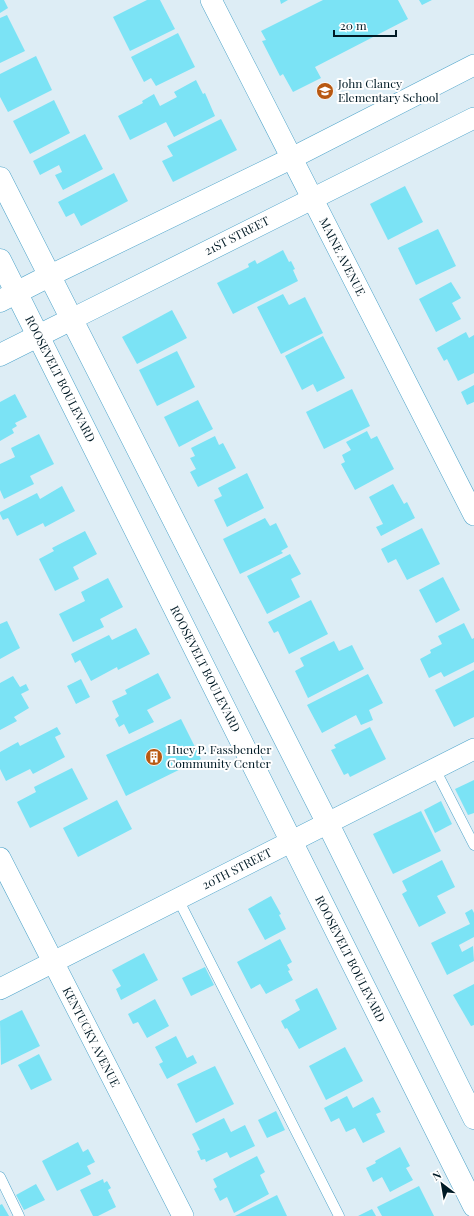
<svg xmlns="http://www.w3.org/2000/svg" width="474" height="1216" viewBox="0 0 474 1216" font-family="'Playfair Display',serif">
	<rect width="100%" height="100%" fill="#ddedf5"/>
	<g fill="#7be3f5">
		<path d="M 0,0 L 4,0 L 8,8 L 0,13 Z"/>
		<path d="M 147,0 L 160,0 L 175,29 L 130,51 L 113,17 Z"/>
		<path d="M 280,0 L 288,0 L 281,4 Z"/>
		<path d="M 323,0 L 398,0 L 408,19 L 315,67 L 321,78 L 293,92 L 283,74 L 280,76 L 262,41 L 266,40 L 261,31 Z"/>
		<path d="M 419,0 L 432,0 L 422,5 Z"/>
		<path d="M 7,15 L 25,51 L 0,63 L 0,18 Z"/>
		<path d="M 178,33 L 195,67 L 156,86 L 151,78 L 144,82 L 131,57 Z"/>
		<path d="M 36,56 L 52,90 L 8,112 L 0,97 L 0,74 Z"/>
		<path d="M 196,80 L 203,94 L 205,93 L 215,116 L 174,137 L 166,122 L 130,140 L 118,116 L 143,103 L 142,101 L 154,94 L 160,106 L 177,97 L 174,92 Z"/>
		<path d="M 54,100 L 70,133 L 30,154 L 13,121 Z"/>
		<path d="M 221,119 L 237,150 L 173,182 L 162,161 L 173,156 L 167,146 Z"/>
		<path d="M 85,134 L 103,169 L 63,190 L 55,175 L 62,172 L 59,165 L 40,175 L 33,161 Z"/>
		<path d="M 114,173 L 128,201 L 81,226 L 74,213 L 66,217 L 58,202 Z"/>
		<path d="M 405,186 L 423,222 L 388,240 L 370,204 Z"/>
		<path d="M 438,229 L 456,266 L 416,285 L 398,248 Z"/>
		<path d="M 283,250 L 289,262 L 291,261 L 295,269 L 293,270 L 298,281 L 233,314 L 217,283 L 249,267 L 248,264 L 255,260 L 257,264 Z"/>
		<path d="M 451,282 L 461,298 L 452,303 L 461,319 L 436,332 L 419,299 Z"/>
		<path d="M 283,294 L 289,305 L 305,297 L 323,333 L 281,354 L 257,307 Z"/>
		<path d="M 172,310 L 187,338 L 137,364 L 122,337 Z"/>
		<path d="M 466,332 L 469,338 L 474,335 L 474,373 L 458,381 L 447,359 L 444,361 L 437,348 Z"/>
		<path d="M 323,336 L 345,378 L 317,392 L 313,384 L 302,390 L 285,356 Z"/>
		<path d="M 177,351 L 195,387 L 157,406 L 139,370 Z"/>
		<path d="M 474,385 L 474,402 L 467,405 L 461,392 Z"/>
		<path d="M 352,389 L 370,426 L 324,449 L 306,412 Z"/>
		<path d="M 15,394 L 27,417 L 15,423 L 17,426 L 12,429 L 14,433 L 0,441 L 0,402 Z"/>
		<path d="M 198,400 L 213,429 L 179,447 L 164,417 Z"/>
		<path d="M 367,431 L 371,439 L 377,436 L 394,469 L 355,490 L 341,464 L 345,462 L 342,455 L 351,450 L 346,442 Z"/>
		<path d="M 39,434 L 54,464 L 30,476 L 34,484 L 4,499 L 0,490 L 0,464 L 15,457 L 11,448 Z"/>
		<path d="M 215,436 L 219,445 L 223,443 L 236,468 L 198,487 L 190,472 L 196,469 L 190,458 L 195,456 L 191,448 Z"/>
		<path d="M 247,473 L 264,508 L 227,527 L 214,500 L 222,496 L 218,488 Z"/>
		<path d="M 393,484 L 404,504 L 407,502 L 415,518 L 381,536 L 376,527 L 383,524 L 369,497 Z"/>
		<path d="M 62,486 L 75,511 L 45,527 L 43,523 L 17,536 L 8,518 L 3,520 L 0,514 L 0,512 L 37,493 L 40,499 Z"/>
		<path d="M 265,518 L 270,526 L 276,523 L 288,547 L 281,551 L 283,553 L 240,574 L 223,539 Z"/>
		<path d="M 422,528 L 440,564 L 407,580 L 396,559 L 388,563 L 381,549 Z"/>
		<path d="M 85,531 L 97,554 L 73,567 L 79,579 L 55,591 L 39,559 L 54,551 L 52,548 Z"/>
		<path d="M 290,554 L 301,574 L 291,579 L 300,597 L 267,614 L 247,576 Z"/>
		<path d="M 443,577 L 460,610 L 436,623 L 419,590 Z"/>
		<path d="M 108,578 L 123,607 L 100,619 L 104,627 L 73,642 L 59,614 L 85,601 L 81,592 Z"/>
		<path d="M 311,600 L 328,634 L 289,654 L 278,631 L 274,633 L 268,622 Z"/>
		<path d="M 7,621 L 20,648 L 0,659 L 0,624 Z"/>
		<path d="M 464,623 L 472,639 L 474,638 L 474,662 L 444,677 L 441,672 L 429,678 L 420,659 L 431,653 L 430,650 L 442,644 L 438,636 Z"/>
		<path d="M 136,628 L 150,654 L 118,670 L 117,667 L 91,681 L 80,660 L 75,663 L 71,654 L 109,635 L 112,640 Z"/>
		<path d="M 334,641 L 339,651 L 352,645 L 364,669 L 308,698 L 295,671 L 304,666 L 300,658 Z"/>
		<path d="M 474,670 L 474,717 L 454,727 L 435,690 Z"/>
		<path d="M 158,673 L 171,698 L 147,710 L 154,722 L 129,734 L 124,724 L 119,727 L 115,719 L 119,716 L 112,701 L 127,694 L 125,690 Z"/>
		<path d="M 368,674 L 383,703 L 369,710 L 373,720 L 361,725 L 356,715 L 322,733 L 307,705 Z"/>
		<path d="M 13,676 L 20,687 L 26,684 L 29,690 L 21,694 L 29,708 L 14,717 L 17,721 L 0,730 L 0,683 Z"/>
		<path d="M 81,679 L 90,697 L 76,704 L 67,686 Z"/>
		<path d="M 181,719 L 201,759 L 126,796 L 106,755 Z"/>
		<path d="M 57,727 L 61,734 L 55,737 L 65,757 L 33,774 L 30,769 L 6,781 L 0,769 L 0,752 L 18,742 L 20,746 Z"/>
		<path d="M 370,727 L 386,759 L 350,777 L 348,773 L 344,775 L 331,750 L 336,748 L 334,745 Z"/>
		<path d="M 72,768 L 88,799 L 30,828 L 17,802 L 36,792 L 34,787 Z"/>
		<path d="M 474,780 L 474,813 L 468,815 L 455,789 Z"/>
		<path d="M 117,800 L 132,829 L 78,857 L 63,828 Z"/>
		<path d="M 441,801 L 452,824 L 435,833 L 424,810 Z"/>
		<path d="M 421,811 L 441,851 L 393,874 L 373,834 Z"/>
		<path d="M 442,860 L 455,887 L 437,896 L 446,913 L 419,927 L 402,894 L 407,891 L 402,881 Z"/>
		<path d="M 271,896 L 281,914 L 279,915 L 286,929 L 265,940 L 248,909 Z"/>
		<path d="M 472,909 L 474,913 L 474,937 L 459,945 L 462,952 L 473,946 L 474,961 L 447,975 L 431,943 L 470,924 L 465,913 Z"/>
		<path d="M 280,939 L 292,962 L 287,965 L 290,970 L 288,971 L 293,980 L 266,994 L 260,984 L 251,989 L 237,962 Z"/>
		<path d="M 144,953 L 158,980 L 121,1000 L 116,989 L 121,986 L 112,970 Z"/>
		<path d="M 205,967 L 214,985 L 191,996 L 182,978 Z"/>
		<path d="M 474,984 L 474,1025 L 471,1026 L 453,995 Z"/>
		<path d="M 317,988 L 337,1029 L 299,1049 L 287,1028 L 285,1029 L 281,1021 L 300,1010 L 295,1000 Z"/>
		<path d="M 155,999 L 169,1026 L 147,1038 L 138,1022 L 133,1024 L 128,1014 Z"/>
		<path d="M 22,1010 L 40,1046 L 1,1065 L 0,1021 Z"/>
		<path d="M 176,1036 L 187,1058 L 193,1055 L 197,1063 L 167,1079 L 159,1064 L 163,1062 L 155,1047 Z"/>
		<path d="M 345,1047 L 363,1081 L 326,1100 L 309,1066 Z"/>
		<path d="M 39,1054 L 52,1080 L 31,1090 L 18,1065 Z"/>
		<path d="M 215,1066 L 234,1104 L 196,1123 L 177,1084 Z"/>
		<path d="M 347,1096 L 353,1108 L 373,1097 L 381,1112 L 376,1114 L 385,1132 L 363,1143 L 355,1128 L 346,1132 L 339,1118 L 331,1122 L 324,1108 Z"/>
		<path d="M 276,1111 L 285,1130 L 267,1138 L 258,1120 Z"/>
		<path d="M 224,1118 L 231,1132 L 245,1125 L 255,1146 L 230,1158 L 227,1152 L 206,1162 L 205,1159 L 201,1160 L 197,1151 L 200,1150 L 192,1134 Z"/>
		<path d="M 78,1142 L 83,1152 L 88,1149 L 95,1162 L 87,1166 L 91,1174 L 57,1191 L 42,1161 Z"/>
		<path d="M 400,1147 L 410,1166 L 406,1168 L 413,1180 L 390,1192 L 382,1177 L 373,1182 L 366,1168 L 376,1163 L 375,1161 Z"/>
		<path d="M 257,1156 L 265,1172 L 260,1175 L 269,1194 L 234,1213 L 227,1197 L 220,1201 L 214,1189 L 217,1187 L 213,1179 Z"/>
		<path d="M 103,1179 L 104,1183 L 107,1181 L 111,1188 L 108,1190 L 116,1207 L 98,1216 L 93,1216 L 80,1190 Z"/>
		<path d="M 36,1184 L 45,1200 L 24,1210 L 16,1195 Z"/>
		<path d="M 419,1186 L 434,1216 L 382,1216 L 377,1207 Z"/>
		<path d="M 277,1195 L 287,1216 L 235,1216 Z"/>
		<path d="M 2,1204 L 9,1216 L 0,1216 L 0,1205 Z"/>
		<path d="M 372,1209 L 376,1216 L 358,1216 Z"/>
	</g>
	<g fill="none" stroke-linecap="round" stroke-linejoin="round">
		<g stroke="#4ea4ca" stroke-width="11">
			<g id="service">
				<path d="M 435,769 L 474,845"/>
				<path d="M 178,899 L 339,1216"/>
				<path d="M 0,1177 L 19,1216"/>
			</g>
		</g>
		<g stroke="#4ea4ca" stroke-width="22">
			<g id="minor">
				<path d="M 211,0 L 474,515"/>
				<path d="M 49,276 L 290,159 L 474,65"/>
				<path d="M 72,319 L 474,118"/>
				<path d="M 0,858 L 183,1216"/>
				<path d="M 0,989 L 474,749"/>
			</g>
		</g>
		<g stroke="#4ea4ca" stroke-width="23">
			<g id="tertiary">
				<path d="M 0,178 L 328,824 L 474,1118"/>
				<path d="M 0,260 L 474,1206"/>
				<path d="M 0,301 L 49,276"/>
				<path d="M 0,355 L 72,319"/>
			</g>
		</g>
		<use href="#service" stroke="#fff" stroke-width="10"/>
		<use href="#minor" stroke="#fff" stroke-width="21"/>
		<use href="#tertiary" stroke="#fff" stroke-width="22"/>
	</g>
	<defs>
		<g id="school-disc" transform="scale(0.9)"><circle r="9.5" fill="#b85811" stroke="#fff"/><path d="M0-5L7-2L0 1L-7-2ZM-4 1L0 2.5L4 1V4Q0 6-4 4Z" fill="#fff"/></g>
		<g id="building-disc" transform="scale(0.9)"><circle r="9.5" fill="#b85811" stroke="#fff"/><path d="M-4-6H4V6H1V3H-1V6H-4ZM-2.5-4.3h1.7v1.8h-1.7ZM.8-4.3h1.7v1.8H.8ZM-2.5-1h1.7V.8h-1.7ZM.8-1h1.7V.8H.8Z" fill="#fff"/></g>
	</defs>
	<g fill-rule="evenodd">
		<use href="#school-disc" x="325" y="91"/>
		<use href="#building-disc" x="154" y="757"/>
	</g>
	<g text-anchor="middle" stroke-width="4" stroke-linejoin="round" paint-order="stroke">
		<g font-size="12" fill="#001a25" stroke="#fff" text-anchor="start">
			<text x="338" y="88">John Clancy<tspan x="338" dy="14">Elementary School</tspan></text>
			<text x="167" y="754">Huey P. Fassbender<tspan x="167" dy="14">Community Center</tspan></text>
		</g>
		<g font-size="12" fill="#001a25" stroke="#fff">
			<text transform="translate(237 236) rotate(-27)" y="4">21ST STREET</text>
			<text transform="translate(342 257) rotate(63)" y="4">MAINE AVENUE</text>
			<text transform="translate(60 379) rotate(63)" y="4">ROOSEVELT BOULEVARD</text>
			<text transform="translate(205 669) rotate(63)" y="4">ROOSEVELT BOULEVARD</text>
			<text transform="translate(237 869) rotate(-27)" y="4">20TH STREET</text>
			<text transform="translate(350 959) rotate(63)" y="4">ROOSEVELT BOULEVARD</text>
			<text transform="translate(91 1037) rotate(63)" y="4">KENTUCKY AVENUE</text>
		</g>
	</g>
	<g transform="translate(442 1184) rotate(329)" stroke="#ffffff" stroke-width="3" paint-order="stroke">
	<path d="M0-3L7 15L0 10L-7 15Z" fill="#001a25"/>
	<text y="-6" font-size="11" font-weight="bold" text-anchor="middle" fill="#001a25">N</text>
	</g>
	<path d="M334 30v6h62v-6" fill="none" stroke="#001a25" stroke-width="2"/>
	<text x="340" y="30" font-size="12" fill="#001a25" stroke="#ffffff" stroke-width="3" paint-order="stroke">20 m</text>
</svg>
